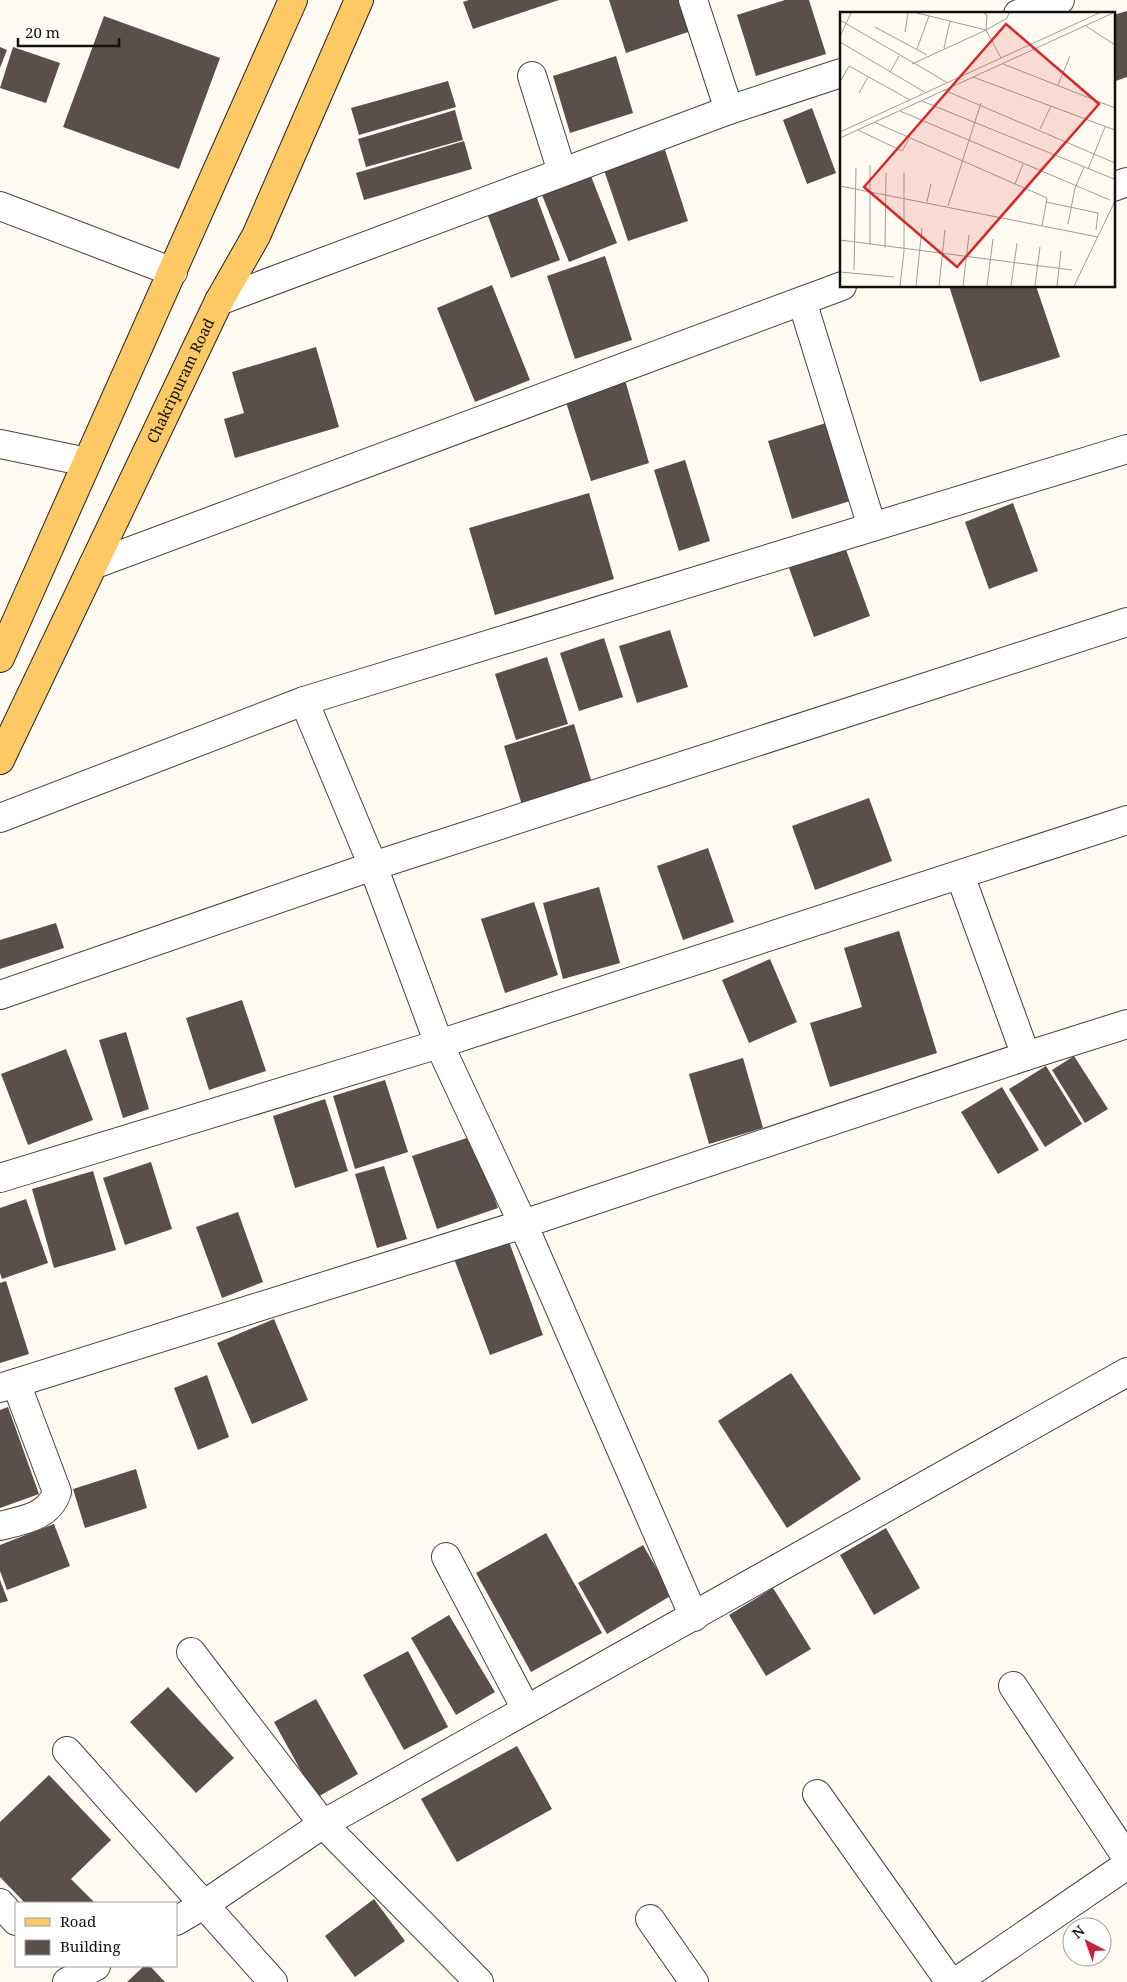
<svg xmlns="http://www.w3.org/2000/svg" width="1127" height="1982" viewBox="0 0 1127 1982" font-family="'Noto Serif',serif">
	<rect width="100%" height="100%" fill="#fffbf2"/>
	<g fill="#594f4b">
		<path d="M 469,0 L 559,0 L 473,29 L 463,2 Z"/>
		<path d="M 609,0 L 681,0 L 691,31 L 626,53 Z"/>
		<path d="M 785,0 L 809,0 L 826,54 L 756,76 L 737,15 Z"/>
		<path d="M 1127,11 L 1127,77 L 1113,82 L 1113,15 Z"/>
		<path d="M 104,16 L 220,58 L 179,169 L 63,127 Z"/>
		<path d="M 0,47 L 7,50 L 0,68 Z"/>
		<path d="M 13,47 L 60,63 L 46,103 L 0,88 Z"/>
		<path d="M 616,56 L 633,113 L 570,133 L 553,76 Z"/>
		<path d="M 448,81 L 456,107 L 359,135 L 351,108 Z"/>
		<path d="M 812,108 L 836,173 L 807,184 L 783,120 Z"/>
		<path d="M 455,110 L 463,140 L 366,167 L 358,139 Z"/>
		<path d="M 464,141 L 472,169 L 364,200 L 356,173 Z"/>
		<path d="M 665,150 L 688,221 L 628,241 L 604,170 Z"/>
		<path d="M 591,176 L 617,243 L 569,262 L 542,195 Z"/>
		<path d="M 534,190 L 560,260 L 511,278 L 485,208 Z"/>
		<path d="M 605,256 L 632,340 L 575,359 L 547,276 Z"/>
		<path d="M 492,285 L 530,380 L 475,402 L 437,308 Z"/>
		<path d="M 949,286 L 1036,286 L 1060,357 L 980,382 Z"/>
		<path d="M 316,347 L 339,427 L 235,458 L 224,419 L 244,413 L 232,372 Z"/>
		<path d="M 625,380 L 649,463 L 591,481 L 565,399 Z"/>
		<path d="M 826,423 L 850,501 L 792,519 L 768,441 Z"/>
		<path d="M 685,460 L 710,541 L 679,551 L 654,470 Z"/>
		<path d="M 589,493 L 614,579 L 495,615 L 469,528 Z"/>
		<path d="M 1013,503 L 1038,571 L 989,589 L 965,522 Z"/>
		<path d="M 845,547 L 870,616 L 814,637 L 789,568 Z"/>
		<path d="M 670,630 L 688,687 L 637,703 L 619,646 Z"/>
		<path d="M 604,638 L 623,697 L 579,711 L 560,653 Z"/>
		<path d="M 547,657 L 568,724 L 516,740 L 495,674 Z"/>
		<path d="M 574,724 L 592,783 L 522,805 L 504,746 Z"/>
		<path d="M 869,798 L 892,861 L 815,890 L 792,826 Z"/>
		<path d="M 708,848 L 734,922 L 683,940 L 657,866 Z"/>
		<path d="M 599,887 L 620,963 L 563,979 L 543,903 Z"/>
		<path d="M 534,902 L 558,975 L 505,993 L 481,919 Z"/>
		<path d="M 56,923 L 64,948 L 0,969 L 0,940 Z"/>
		<path d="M 899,931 L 937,1053 L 830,1087 L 810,1023 L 862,1007 L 844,948 Z"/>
		<path d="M 770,959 L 797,1022 L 749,1043 L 722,980 Z"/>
		<path d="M 242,1000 L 266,1071 L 209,1090 L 186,1018 Z"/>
		<path d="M 126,1032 L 149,1109 L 123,1118 L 99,1040 Z"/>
		<path d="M 66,1049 L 93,1120 L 28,1145 L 1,1074 Z"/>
		<path d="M 1074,1056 L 1108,1109 L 1085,1123 L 1052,1070 Z"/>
		<path d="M 743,1058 L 763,1128 L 709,1144 L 689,1074 Z"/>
		<path d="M 1046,1066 L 1082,1124 L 1045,1147 L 1009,1089 Z"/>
		<path d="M 385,1080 L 408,1152 L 355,1169 L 333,1096 Z"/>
		<path d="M 1002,1087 L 1039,1150 L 998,1174 L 961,1112 Z"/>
		<path d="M 325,1099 L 348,1171 L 295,1188 L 273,1116 Z"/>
		<path d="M 473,1136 L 498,1208 L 437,1229 L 412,1156 Z"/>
		<path d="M 151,1162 L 172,1229 L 125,1245 L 103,1178 Z"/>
		<path d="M 384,1166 L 407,1239 L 377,1248 L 355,1174 Z"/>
		<path d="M 93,1171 L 116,1250 L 54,1268 L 32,1189 Z"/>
		<path d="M 26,1199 L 48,1263 L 2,1279 L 0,1273 L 0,1208 Z"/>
		<path d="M 238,1212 L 263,1282 L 222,1298 L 196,1227 Z"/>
		<path d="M 507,1236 L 543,1335 L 490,1355 L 453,1256 Z"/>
		<path d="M 6,1281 L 29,1354 L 0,1363 L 0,1283 Z"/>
		<path d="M 274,1319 L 308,1400 L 252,1424 L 217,1343 Z"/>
		<path d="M 791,1373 L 861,1479 L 787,1528 L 718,1421 Z"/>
		<path d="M 207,1375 L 229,1437 L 198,1450 L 174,1388 Z"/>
		<path d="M 8,1407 L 39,1494 L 0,1508 L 0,1410 Z"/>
		<path d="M 136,1469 L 147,1508 L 85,1528 L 73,1489 Z"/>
		<path d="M 54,1524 L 70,1566 L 7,1590 L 0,1571 L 0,1545 Z"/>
		<path d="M 886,1528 L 920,1588 L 874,1615 L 840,1555 Z"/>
		<path d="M 546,1533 L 602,1633 L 531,1672 L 476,1573 Z"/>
		<path d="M 643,1545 L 672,1595 L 607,1634 L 578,1583 Z"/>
		<path d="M 0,1580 L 8,1601 L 0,1603 Z"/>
		<path d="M 773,1588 L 811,1649 L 766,1676 L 729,1615 Z"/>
		<path d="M 449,1615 L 495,1692 L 456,1715 L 411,1638 Z"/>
		<path d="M 408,1651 L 448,1727 L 404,1750 L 363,1675 Z"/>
		<path d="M 168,1687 L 234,1758 L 196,1793 L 130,1722 Z"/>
		<path d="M 316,1699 L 358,1774 L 316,1798 L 274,1722 Z"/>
		<path d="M 517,1746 L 552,1809 L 457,1862 L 421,1799 Z"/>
		<path d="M 49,1775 L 111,1840 L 71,1879 L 95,1903 L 25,1903 L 0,1877 L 0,1822 Z"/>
		<path d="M 374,1899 L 405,1941 L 355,1977 L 325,1936 Z"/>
		<path d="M 144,1966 L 150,1966 L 165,1982 L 127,1982 Z"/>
	</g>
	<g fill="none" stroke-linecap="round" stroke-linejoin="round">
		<g stroke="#434343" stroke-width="30">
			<g id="minor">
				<path d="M 693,0 L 729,110"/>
				<path d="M 1018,14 L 1060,0"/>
				<path d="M 532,76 L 562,172"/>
				<path d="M 1113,187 L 1127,182"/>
				<path d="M 0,206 L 173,272"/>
				<path d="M 219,301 L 729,110 L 841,73"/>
				<path d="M 802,301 L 872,527"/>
				<path d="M 0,444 L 87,462"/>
				<path d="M 93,565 L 842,286"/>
				<path d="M 304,701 L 373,866 L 439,1044 L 523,1224 L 694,1617"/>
				<path d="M 0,818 L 304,701 L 1127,449"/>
				<path d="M 960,875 L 1026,1056"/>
				<path d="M 0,995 L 373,866 L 1127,622"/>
				<path d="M 0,1178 L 439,1044 L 1127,820"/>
				<path d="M 0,1388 L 523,1224 L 1026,1056 L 1127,1024"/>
				<path d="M 0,1526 C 23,1520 49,1517 57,1492 L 16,1383"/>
				<path d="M 446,1557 L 526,1709"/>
				<path d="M 191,1652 L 323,1824 L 479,1982"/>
				<path d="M 1013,1686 L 1127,1858"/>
				<path d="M 67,1751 L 273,1982"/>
				<path d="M 817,1794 L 950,1982"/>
				<path d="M 0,1903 L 16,1921"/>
				<path d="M 650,1919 L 694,1982"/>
				<path d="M 176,1921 L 205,1904 L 323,1824 L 1127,1372"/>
				<path d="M 67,1982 L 96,1966"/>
				<path d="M 956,1982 L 1127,1865"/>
			</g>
		</g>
		<g stroke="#212121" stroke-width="30">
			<g id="primary">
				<path d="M 0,658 L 293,0"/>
				<path id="s1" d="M 0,760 L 219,301 L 256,236 L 359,0"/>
			</g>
		</g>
		<use href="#minor" stroke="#fff" stroke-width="28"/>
		<use href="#primary" stroke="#fdc965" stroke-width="28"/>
	</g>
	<g text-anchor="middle" stroke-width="5" stroke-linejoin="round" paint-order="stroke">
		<g font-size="15" fill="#101010" stroke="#fff">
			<text dy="5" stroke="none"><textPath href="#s1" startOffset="420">Chakripuram Road</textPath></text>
		</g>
	</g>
	<g transform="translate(840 12)">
		<rect width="275" height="275" fill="#fffbf2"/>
		<path fill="none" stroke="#9f9d98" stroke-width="1" d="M 77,1 L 146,18 L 161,46M 144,1 L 147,3 L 146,18M 0,8 L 108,71M 246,14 L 275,33M 35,15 L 87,43M 65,20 L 68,1M 0,24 L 11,1M 0,30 L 86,81M 104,36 L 110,9M 77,37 L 89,4M 72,52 L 146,18 L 167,6 L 169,1M 163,52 L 275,96M 50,60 L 59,44M 133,65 L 275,118M 0,70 L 9,54 L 70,88M 218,73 L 230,44M 104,78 L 275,151M 19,81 L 28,65M 82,89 L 274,167M 60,99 L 270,188M 34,110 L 207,186 L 202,214M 200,117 L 211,94M 18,118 L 62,139 L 69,127M 0,120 L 259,1M 0,126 L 273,1M 30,153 L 30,233M 248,157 L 265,115M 175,172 L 183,152M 0,174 L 258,225M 87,190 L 91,172M 206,190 L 258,201 L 256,218M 108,194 L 141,91M 228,212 L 235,176 L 244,155M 0,228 L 232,258M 45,236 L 46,161M 14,258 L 16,156M 0,260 L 54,265M 60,274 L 64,239 L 64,161M 76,274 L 82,216M 99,274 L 105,218M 123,274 L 129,223M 147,274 L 153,227M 171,274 L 177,231M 195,274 L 200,235M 217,274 L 221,239M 234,274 L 275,189"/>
		<path fill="#d62828" fill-opacity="0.15" stroke="#d62828" stroke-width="2.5" d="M 166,12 L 259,92 L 117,255 L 24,175 Z"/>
		<rect width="275" height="275" fill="none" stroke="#101010" stroke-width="2.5"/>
	</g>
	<rect x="15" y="1902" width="162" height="65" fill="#ffffff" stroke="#9f9f9f"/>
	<rect x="25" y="1918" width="25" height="8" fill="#fdc965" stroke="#9f9f9f"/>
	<text x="60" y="1927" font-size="15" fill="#101010">Road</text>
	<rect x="25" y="1940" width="25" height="15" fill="#594f4b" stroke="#9f9f9f"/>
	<text x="60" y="1952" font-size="15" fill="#101010">Building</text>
	<g transform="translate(1087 1942) rotate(319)"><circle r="24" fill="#ffffff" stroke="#9f9f9f"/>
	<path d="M0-4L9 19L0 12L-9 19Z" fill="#c6223a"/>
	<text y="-8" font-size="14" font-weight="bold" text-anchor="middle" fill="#101010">N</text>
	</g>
	<path d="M18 38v8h101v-8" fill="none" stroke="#101010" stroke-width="2.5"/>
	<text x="25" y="38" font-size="15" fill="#101010" stroke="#ffffff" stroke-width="4" paint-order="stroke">20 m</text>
</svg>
